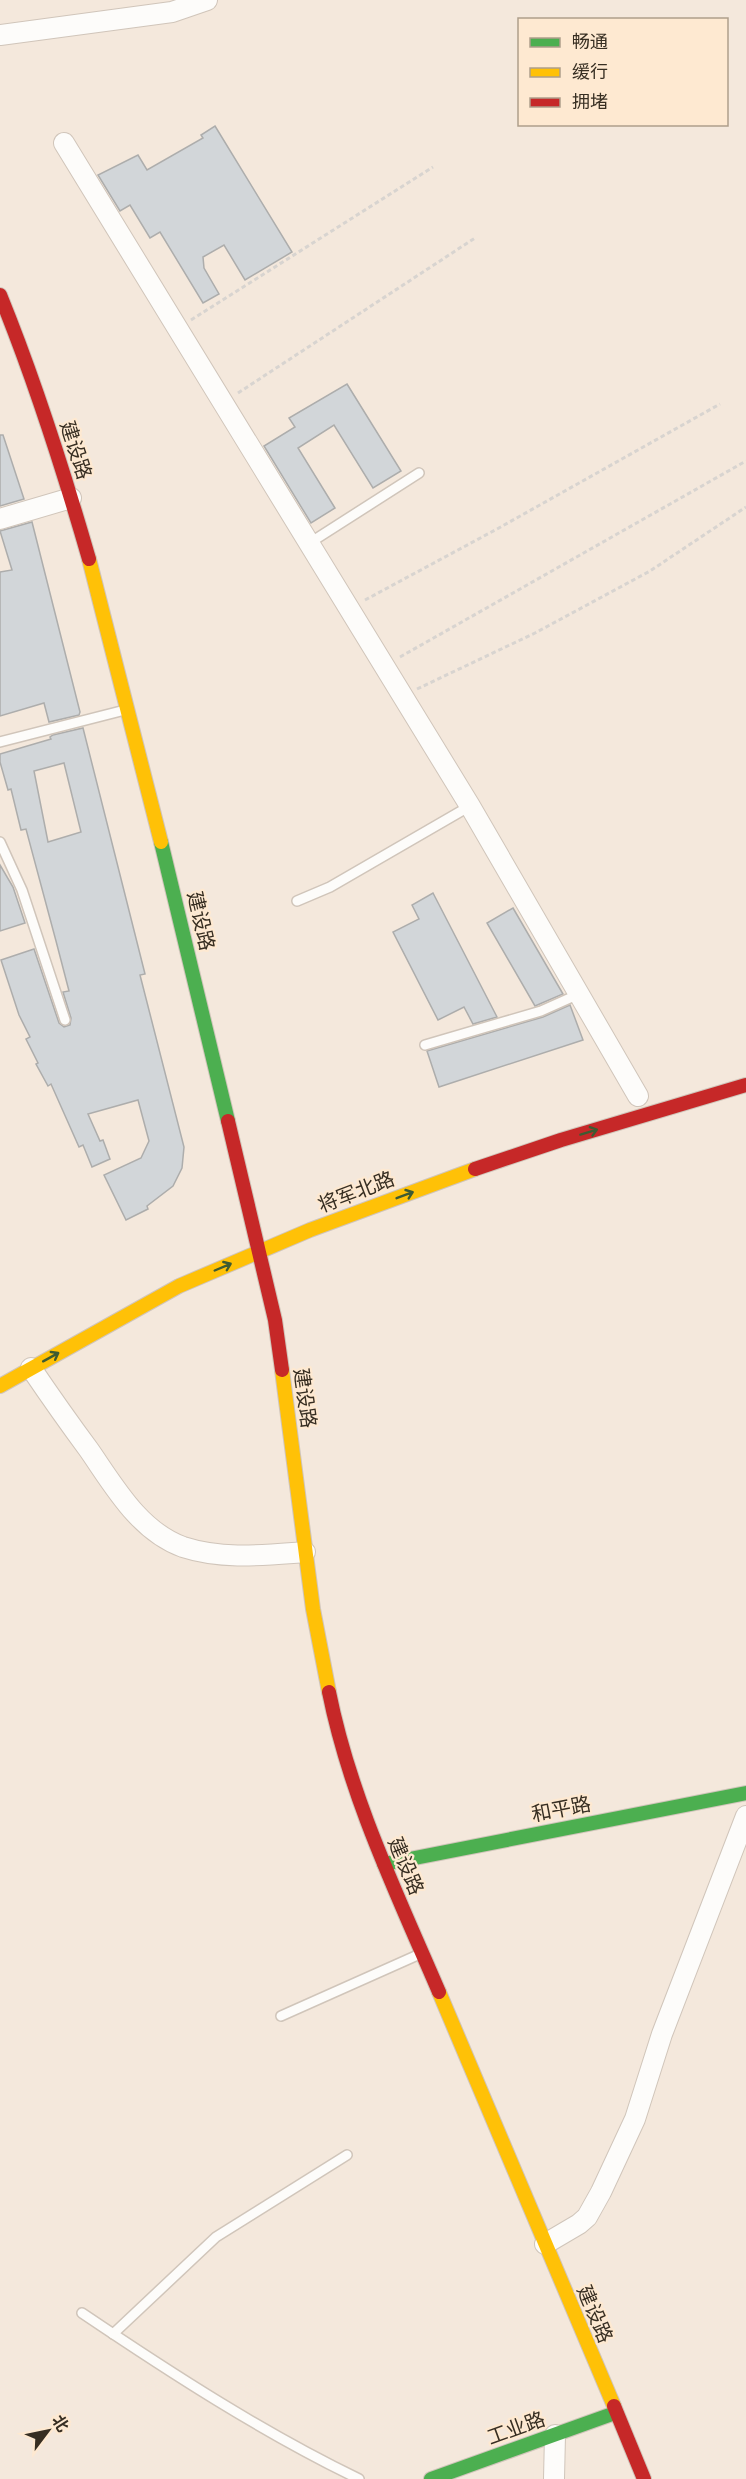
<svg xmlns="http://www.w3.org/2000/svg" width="746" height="2479" viewBox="0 0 746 2479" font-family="Helvetica,'Noto Sans SC',sans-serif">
	<rect width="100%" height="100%" fill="#f4e8dc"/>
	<g fill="#d2d6d9" stroke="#adadac" stroke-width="1.5" fill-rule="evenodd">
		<path d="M 215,126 L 292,252 L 245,280 L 224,245 L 203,257 L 204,268 L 219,294 L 203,303 L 160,232 L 150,238 L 130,205 L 120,211 L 98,175 L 138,155 L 147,170 L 203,138 L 201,135 Z"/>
		<path d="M 347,384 L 401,471 L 373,488 L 334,425 L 298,448 L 335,508 L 311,523 L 264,446 L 295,427 L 289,418 Z"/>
		<path d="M 0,435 L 3,435 L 24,499 L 0,506 Z"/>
		<path d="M 32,522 L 80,712 L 79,715 L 49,722 L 44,703 L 0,716 L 0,572 L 12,570 L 0,531 Z"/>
		<path d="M 83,728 L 145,974 L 140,975 L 184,1147 L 182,1168 L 173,1186 L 147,1206 L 148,1209 L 126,1220 L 104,1175 L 141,1158 L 149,1141 L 138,1100 L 88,1114 L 100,1141 L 103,1140 L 110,1159 L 92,1167 L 83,1145 L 79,1147 L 51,1084 L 48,1086 L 36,1064 L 38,1063 L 26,1039 L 30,1037 L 19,1015 L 1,960 L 34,949 L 59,1023 L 64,1027 L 70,1025 L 71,1018 L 63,992 L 69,991 L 56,941 L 26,829 L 21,830 L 11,789 L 8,790 L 0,762 L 0,754 L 51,739 L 50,737 L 53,735 ZM 64,763 L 81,832 L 48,842 L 34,771 Z"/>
		<path d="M 0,865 L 13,887 L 25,923 L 0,931 Z"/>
		<path d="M 433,893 L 497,1017 L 473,1024 L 464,1007 L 438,1020 L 393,932 L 419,919 L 412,905 Z"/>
		<path d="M 513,908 L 563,994 L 535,1006 L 487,923 Z"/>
		<path d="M 570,1005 L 583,1040 L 439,1087 L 427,1051 L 543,1017 Z"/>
	</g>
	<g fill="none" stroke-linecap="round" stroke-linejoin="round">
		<g stroke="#d0c5ba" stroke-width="12">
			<g id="lane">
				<path d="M 308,544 L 419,473"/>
				<path d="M 0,742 L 125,710"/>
				<path d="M 0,842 L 22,890 L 65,1020"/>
				<path d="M 297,901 L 330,887 L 470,806"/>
				<path d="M 425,1045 L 541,1011 L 579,994"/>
				<path d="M 281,2016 L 420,1954"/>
				<path d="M 82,2313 C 171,2373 262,2432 359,2479"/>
				<path d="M 113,2334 L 216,2237 L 347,2155"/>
			</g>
		</g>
		<g stroke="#d0c5ba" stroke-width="22">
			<g id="street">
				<path d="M 0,35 L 172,12 L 207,0"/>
				<path d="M 64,143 L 470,806 L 638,1096"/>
				<path d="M 0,519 L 71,498"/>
				<path d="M 31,1368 C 50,1396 69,1423 89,1450 C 114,1486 139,1531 183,1547 C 223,1560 264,1555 305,1552"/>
				<path d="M 545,2244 L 579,2224 L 587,2217 L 601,2192 L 635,2119 L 662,2034 L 746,1816"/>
				<path d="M 554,2479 L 555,2435"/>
			</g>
		</g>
		<g stroke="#d0c5ba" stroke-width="16">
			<g id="fast">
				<path d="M 161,842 L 228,1121"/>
				<path d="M 384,1864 L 746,1793"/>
				<path d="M 431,2479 L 615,2413"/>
			</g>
		</g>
		<g stroke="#d0c5ba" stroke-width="16">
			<g id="slow">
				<path d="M 89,559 L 161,842"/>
				<path d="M 282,1370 L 313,1609 L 329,1692"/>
				<path d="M 0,1386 L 179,1286 L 310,1230 L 475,1169"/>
				<path d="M 439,1992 L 614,2406"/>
			</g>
		</g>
		<g stroke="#d0c5ba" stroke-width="16">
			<g id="jam">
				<path d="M 0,295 C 35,381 63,469 89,559"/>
				<path d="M 228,1121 L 275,1320 L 282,1370"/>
				<path d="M 475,1169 L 561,1140 L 746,1085"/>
				<path d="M 329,1692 C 350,1797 397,1894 439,1992"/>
				<path d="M 614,2406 L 644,2479"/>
			</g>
		</g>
		<g stroke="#d8d4d0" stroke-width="3" stroke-dasharray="4.5 3" stroke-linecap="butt">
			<path d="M 191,320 L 433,167"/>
			<path d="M 238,393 L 475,238"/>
			<path d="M 365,600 L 497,529 L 720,404"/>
			<path d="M 400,657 L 746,461"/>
			<path d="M 417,689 L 535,633 L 650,571 L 746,507"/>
		</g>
		<use href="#lane" stroke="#fdfcfa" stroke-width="9"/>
		<use href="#street" stroke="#fdfcfa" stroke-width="20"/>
		<use href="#fast" stroke="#4caf50" stroke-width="14"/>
		<use href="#slow" stroke="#ffc107" stroke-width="14"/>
		<use href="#jam" stroke="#c62828" stroke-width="14"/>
	</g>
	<defs><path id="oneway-shaft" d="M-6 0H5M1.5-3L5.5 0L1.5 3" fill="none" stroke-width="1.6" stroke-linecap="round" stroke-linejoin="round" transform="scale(1.5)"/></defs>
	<g stroke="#3e5b32">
		<use href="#oneway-shaft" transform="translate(589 1132) rotate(-17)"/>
		<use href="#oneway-shaft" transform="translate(405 1195) rotate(-21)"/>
		<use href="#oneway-shaft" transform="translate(223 1267) rotate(-23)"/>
		<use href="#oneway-shaft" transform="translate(51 1357) rotate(-29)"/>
	</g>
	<g text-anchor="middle" stroke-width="4.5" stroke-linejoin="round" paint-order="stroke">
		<g font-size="20" fill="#372e22" stroke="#fee9d1">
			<text transform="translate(76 450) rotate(72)" y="7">建设路</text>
			<text transform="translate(201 921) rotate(77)" y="7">建设路</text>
			<text transform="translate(356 1192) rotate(-21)" y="7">将军北路</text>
			<text transform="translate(305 1398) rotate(82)" y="7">建设路</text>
			<text transform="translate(561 1809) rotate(-11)" y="7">和平路</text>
			<text transform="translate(406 1866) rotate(67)" y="7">建设路</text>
			<text transform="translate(595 2314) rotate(67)" y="7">建设路</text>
			<text transform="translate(516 2428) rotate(-20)" y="7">工业路</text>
		</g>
	</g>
	<rect x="518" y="18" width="210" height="108" fill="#fee9d1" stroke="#ae9e8b" stroke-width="1.5"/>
	<rect x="530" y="38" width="30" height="9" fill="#4caf50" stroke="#ae9e8b" stroke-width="1.5"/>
	<text x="572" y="48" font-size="18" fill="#372e22">畅通</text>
	<rect x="530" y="68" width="30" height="9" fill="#ffc107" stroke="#ae9e8b" stroke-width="1.5"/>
	<text x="572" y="78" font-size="18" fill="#372e22">缓行</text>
	<rect x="530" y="98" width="30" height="9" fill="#c62828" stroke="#ae9e8b" stroke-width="1.5"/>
	<text x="572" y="108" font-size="18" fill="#372e22">拥堵</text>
	<g transform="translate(48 2431) rotate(58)" stroke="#fee9d1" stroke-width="4.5" paint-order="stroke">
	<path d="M0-4.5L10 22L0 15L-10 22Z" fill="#372e22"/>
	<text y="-9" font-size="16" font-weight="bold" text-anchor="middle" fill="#372e22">北</text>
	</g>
</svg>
